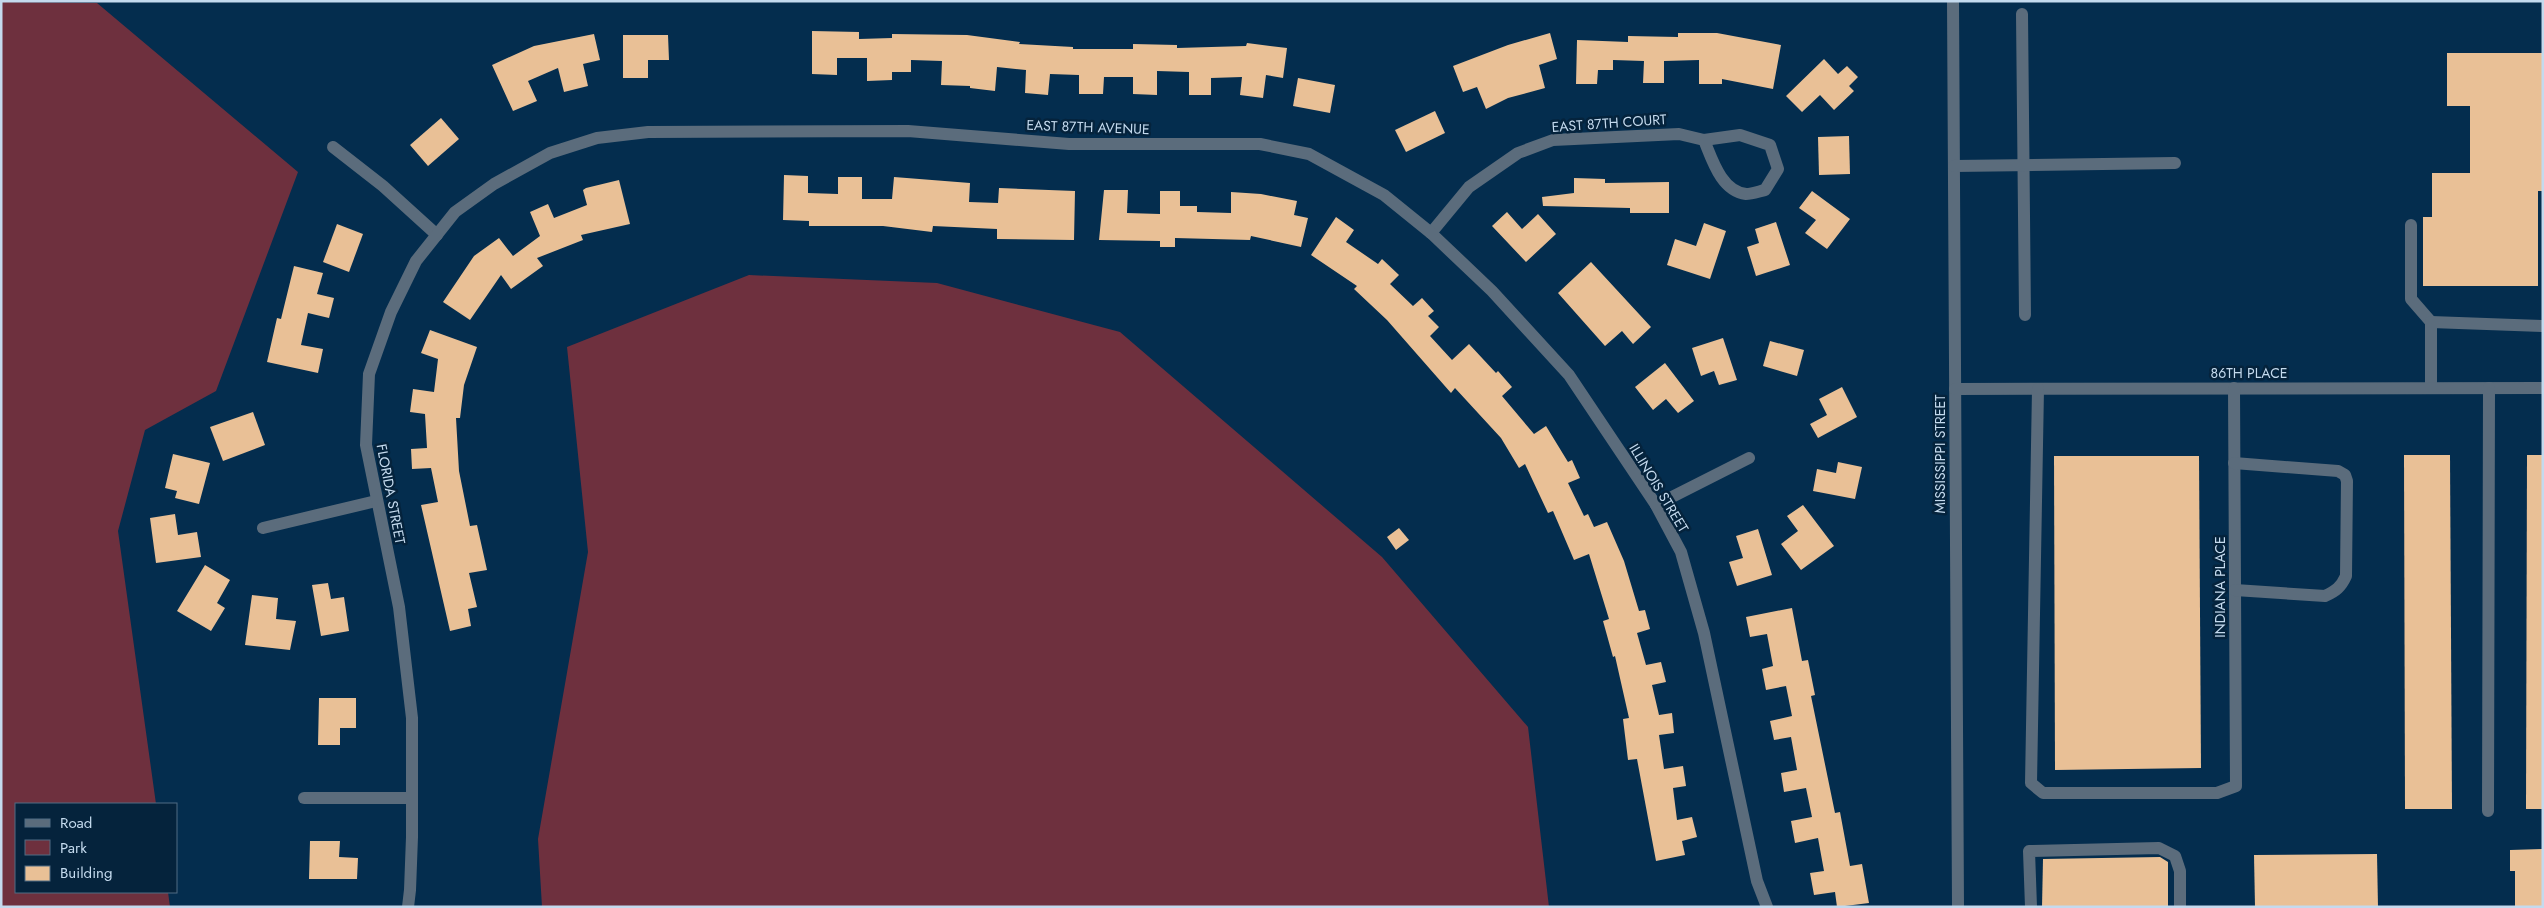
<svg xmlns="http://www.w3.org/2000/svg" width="2544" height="908" viewBox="0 0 2544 908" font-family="Jost,sans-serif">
	<rect width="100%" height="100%" fill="#042d4e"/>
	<g fill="#6e303e">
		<path d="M 1,2 L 97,3 L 298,172 L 216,391 L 145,430 L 118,531 L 156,804 L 16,804 L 16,892 L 168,892 L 170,907 L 1,907 Z"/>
		<path d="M 749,275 L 937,283 L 1120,332 L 1382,557 L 1528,727 L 1549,907 L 542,907 L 538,839 L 588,552 L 567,347 Z"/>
	</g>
	<g fill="#e9c096">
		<path d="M 812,31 L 859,32 L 859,39 L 892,38 L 892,34 L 967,35 L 1020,42 L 1019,44 L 1073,47 L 1073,49 L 1133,49 L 1133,44 L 1177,45 L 1177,48 L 1246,46 L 1247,43 L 1287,48 L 1283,78 L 1266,75 L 1263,98 L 1240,95 L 1242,77 L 1211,78 L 1211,95 L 1189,95 L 1189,72 L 1157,71 L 1157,95 L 1133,94 L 1133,77 L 1104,77 L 1103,94 L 1079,94 L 1079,75 L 1050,74 L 1048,95 L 1025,93 L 1026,70 L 997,67 L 995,91 L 970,88 L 970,86 L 941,85 L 942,61 L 911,60 L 911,72 L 892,72 L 892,80 L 867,81 L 867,58 L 837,58 L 837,75 L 812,74 Z"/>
		<path d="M 1550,33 L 1557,59 L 1539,65 L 1545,88 L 1508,98 L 1486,109 L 1477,87 L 1463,92 L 1453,66 L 1508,45 Z"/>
		<path d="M 1678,33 L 1717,33 L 1781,45 L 1773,89 L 1722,79 L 1722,84 L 1699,84 L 1699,60 L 1664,61 L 1664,83 L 1643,83 L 1644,61 L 1613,60 L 1613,70 L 1598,70 L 1597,84 L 1576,84 L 1577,40 L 1628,42 L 1628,36 L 1678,37 Z"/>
		<path d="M 594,34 L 600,60 L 583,64 L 588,86 L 564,92 L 558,68 L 528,81 L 537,101 L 513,111 L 492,65 L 534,46 Z"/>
		<path d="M 623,35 L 668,35 L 669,60 L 648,60 L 648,78 L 623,78 Z"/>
		<path d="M 2447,53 L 2543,53 L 2543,191 L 2538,191 L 2538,286 L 2423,286 L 2423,217 L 2432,217 L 2432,173 L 2470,173 L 2470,106 L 2447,106 Z"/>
		<path d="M 1824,59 L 1838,74 L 1847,66 L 1858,77 L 1849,86 L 1854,91 L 1834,110 L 1820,95 L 1802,112 L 1786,96 Z"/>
		<path d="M 1298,78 L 1335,85 L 1330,113 L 1293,106 Z"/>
		<path d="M 1435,111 L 1445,133 L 1406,152 L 1395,130 Z"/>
		<path d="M 441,118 L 459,139 L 428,166 L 410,145 Z"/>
		<path d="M 1849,136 L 1850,174 L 1819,175 L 1818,137 Z"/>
		<path d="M 784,175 L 808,176 L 808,193 L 838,194 L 838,177 L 862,177 L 862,199 L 892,199 L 894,177 L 970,183 L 969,202 L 998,203 L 999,188 L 1075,191 L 1074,240 L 997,239 L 997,229 L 933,226 L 932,232 L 883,226 L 809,226 L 809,221 L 783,220 Z"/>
		<path d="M 1574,178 L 1605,179 L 1605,183 L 1669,182 L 1669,213 L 1630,213 L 1630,208 L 1543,206 L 1542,197 L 1574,193 Z"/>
		<path d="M 619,180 L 630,224 L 581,235 L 583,240 L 537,258 L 543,266 L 511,289 L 501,275 L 470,320 L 443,302 L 474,256 L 499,238 L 513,256 L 540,236 L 530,212 L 548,204 L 554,218 L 587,205 L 583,190 L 586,188 Z"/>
		<path d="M 1104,190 L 1128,190 L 1127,213 L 1160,214 L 1160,191 L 1180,191 L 1180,206 L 1197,206 L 1197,212 L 1231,213 L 1231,192 L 1261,194 L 1297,201 L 1294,215 L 1308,218 L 1301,247 L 1251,236 L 1250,240 L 1175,238 L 1175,247 L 1160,247 L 1160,241 L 1099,240 Z"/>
		<path d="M 1812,191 L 1850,219 L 1827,249 L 1805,233 L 1816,220 L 1799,208 Z"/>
		<path d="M 1507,212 L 1522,229 L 1538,214 L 1556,234 L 1526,262 L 1492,226 Z"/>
		<path d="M 1336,217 L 1354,230 L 1346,242 L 1378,264 L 1382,259 L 1399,275 L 1390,284 L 1413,306 L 1422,298 L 1434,311 L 1428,316 L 1439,327 L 1430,336 L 1452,360 L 1469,344 L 1496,373 L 1498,371 L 1512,387 L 1502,396 L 1534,434 L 1546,426 L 1568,462 L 1572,460 L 1580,478 L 1568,483 L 1584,516 L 1588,514 L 1594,527 L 1607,522 L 1624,561 L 1639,611 L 1645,610 L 1650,629 L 1637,633 L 1646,665 L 1661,662 L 1666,682 L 1652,685 L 1659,715 L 1672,713 L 1674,733 L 1659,735 L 1664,769 L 1683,766 L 1686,786 L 1673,788 L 1677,820 L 1692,817 L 1697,837 L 1682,841 L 1685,855 L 1656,861 L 1637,759 L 1628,760 L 1623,719 L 1629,718 L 1615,656 L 1613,657 L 1603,621 L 1609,619 L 1589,554 L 1574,560 L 1553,511 L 1548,513 L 1525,464 L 1519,468 L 1501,438 L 1455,388 L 1451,393 L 1387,320 L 1354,289 L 1357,286 L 1311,255 Z"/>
		<path d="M 1776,222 L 1790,265 L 1756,276 L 1747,247 L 1759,243 L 1755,229 Z"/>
		<path d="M 1704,223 L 1726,231 L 1710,279 L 1667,265 L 1675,239 L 1696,246 Z"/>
		<path d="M 337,224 L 363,234 L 349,272 L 323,262 Z"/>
		<path d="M 1591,262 L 1651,327 L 1633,344 L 1622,331 L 1605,346 L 1558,293 Z"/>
		<path d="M 294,266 L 323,273 L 317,294 L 334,298 L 329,318 L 308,313 L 301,345 L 323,349 L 318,373 L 267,362 L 277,318 L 281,319 Z"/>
		<path d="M 430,330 L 477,347 L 464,385 L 460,418 L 456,418 L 459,471 L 470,526 L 477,525 L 487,570 L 469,573 L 477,607 L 468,609 L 471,626 L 450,631 L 421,505 L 438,502 L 431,468 L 412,469 L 411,449 L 427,448 L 425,414 L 410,412 L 413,389 L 434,392 L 438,359 L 421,353 Z"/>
		<path d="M 1723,338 L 1737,380 L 1719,385 L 1714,371 L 1701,376 L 1692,348 Z"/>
		<path d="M 1770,341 L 1804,350 L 1797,376 L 1763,366 Z"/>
		<path d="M 1665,363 L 1694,401 L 1678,413 L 1666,399 L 1653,410 L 1635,387 Z"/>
		<path d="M 1842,387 L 1857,417 L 1818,438 L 1810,424 L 1827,415 L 1819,399 Z"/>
		<path d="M 253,412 L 265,445 L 223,461 L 210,427 Z"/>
		<path d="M 173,454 L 210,463 L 199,504 L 175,498 L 177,491 L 165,488 Z"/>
		<path d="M 2404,455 L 2450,455 L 2452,809 L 2405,809 Z"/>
		<path d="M 2527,455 L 2543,455 L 2543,809 L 2526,809 Z"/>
		<path d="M 2054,456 L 2199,456 L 2201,768 L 2055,770 Z"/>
		<path d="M 1838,462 L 1862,467 L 1855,499 L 1813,491 L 1817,469 L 1836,473 Z"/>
		<path d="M 1803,505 L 1834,546 L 1801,570 L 1781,544 L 1798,531 L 1787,516 Z"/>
		<path d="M 175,514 L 178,535 L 197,532 L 201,557 L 156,563 L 150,518 Z"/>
		<path d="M 1399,528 L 1409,540 L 1396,550 L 1387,537 Z"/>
		<path d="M 1758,529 L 1772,575 L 1737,586 L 1729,562 L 1743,558 L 1736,536 Z"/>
		<path d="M 205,565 L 230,580 L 217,603 L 225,608 L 211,631 L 177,611 Z"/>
		<path d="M 328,583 L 331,599 L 344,597 L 349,631 L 321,636 L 312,585 Z"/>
		<path d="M 252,595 L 278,598 L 276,619 L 296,621 L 290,650 L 245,645 Z"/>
		<path d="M 1792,608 L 1802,661 L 1808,660 L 1815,695 L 1811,696 L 1835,813 L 1840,812 L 1850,866 L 1862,864 L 1869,903 L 1837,907 L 1835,892 L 1814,895 L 1810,873 L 1824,871 L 1818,838 L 1795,843 L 1791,821 L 1812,817 L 1806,788 L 1784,792 L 1781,773 L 1797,770 L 1791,737 L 1774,740 L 1770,721 L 1792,716 L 1786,686 L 1766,690 L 1762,669 L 1773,666 L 1767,634 L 1750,637 L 1746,617 Z"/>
		<path d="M 319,698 L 356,698 L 356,728 L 340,728 L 340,745 L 318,745 Z"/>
		<path d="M 310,841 L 340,841 L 339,857 L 358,858 L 357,879 L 309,879 Z"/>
		<path d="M 2543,849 L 2543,907 L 2515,907 L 2515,871 L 2510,871 L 2510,850 Z"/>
		<path d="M 2377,854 L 2378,907 L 2255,907 L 2254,855 Z"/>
		<path d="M 2160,857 L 2168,862 L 2168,907 L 2042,907 L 2043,859 Z"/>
	</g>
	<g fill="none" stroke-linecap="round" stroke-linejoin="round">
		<g stroke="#5b6c7c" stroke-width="12">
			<path d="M 1953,1 L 1958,907"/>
			<path d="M 2022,14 L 2025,315"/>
			<path d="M 333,147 L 383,186 L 437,235"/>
			<path d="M 1954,166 L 2175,163"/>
			<path d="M 2411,225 L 2411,299 L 2431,322"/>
			<path d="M 1431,233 L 1469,187 L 1518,153 L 1553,140 L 1679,134 L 1704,140 L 1740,135 L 1770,145 L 1778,169 L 1765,190 C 1760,191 1752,194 1746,194 C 1721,191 1712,159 1704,140"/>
			<path d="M 2431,388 L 2431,322 L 2543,326"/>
			<path d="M 1955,389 L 2543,388"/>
			<path d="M 2038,389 L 2031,783 L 2043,793 L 2217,793 L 2236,786 L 2234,388"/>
			<path d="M 2234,463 L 2338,471 L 2345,475 L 2347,481 L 2346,576 C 2341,587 2336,591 2325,596 L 2235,590"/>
			<path d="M 1656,505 L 1749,458"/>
			<path d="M 263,528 L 376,501"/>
			<path d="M 304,798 L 412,798"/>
			<path d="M 2488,811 L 2489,388"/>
			<path d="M 408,907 L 410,890 L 412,837 L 412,718 L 399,607 L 366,445 L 369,374 L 391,312 L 416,261 L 455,212 L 494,184 L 550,153 L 597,138 L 648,132 L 908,131 L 1069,144 L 1260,144 L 1309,154 L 1384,195 L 1431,233 L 1492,291 L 1569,375 L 1656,505 L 1681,552 L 1704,633 L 1757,881 L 1767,907"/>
			<path d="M 2031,907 L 2029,851 L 2159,848 L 2175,856 L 2180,871 L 2180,907"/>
		</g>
	</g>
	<g text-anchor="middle" stroke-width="5" stroke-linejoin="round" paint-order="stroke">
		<g font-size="14" fill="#c4daee" stroke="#05233c">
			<text transform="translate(1609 123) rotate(-4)" y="5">EAST 87TH COURT</text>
			<text transform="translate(1088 127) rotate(2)" y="5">EAST 87TH AVENUE</text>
			<text x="2249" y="378">86TH PLACE</text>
			<text transform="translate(1940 454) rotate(-90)" y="5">MISSISSIPPI STREET</text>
			<text transform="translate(1659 488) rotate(59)" y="5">ILLINOIS STREET</text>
			<text transform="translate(391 494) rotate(79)" y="5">FLORIDA STREET</text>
			<text transform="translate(2220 587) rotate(-90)" y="5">INDIANA PLACE</text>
		</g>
	</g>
	<rect width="2544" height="908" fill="none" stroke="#c4daee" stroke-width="5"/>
	<rect x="15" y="803" width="162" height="90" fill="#05233c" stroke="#516c83"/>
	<rect x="25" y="819" width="25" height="8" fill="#5b6c7c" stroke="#516c83"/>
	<text x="60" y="828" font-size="15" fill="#c4daee">Road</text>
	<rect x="25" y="840" width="25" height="15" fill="#6e303e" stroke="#516c83"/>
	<text x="60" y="853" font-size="15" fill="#c4daee">Park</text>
	<rect x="25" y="866" width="25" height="15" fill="#e9c096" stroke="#516c83"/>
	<text x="60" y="878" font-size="15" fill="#c4daee">Building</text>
</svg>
